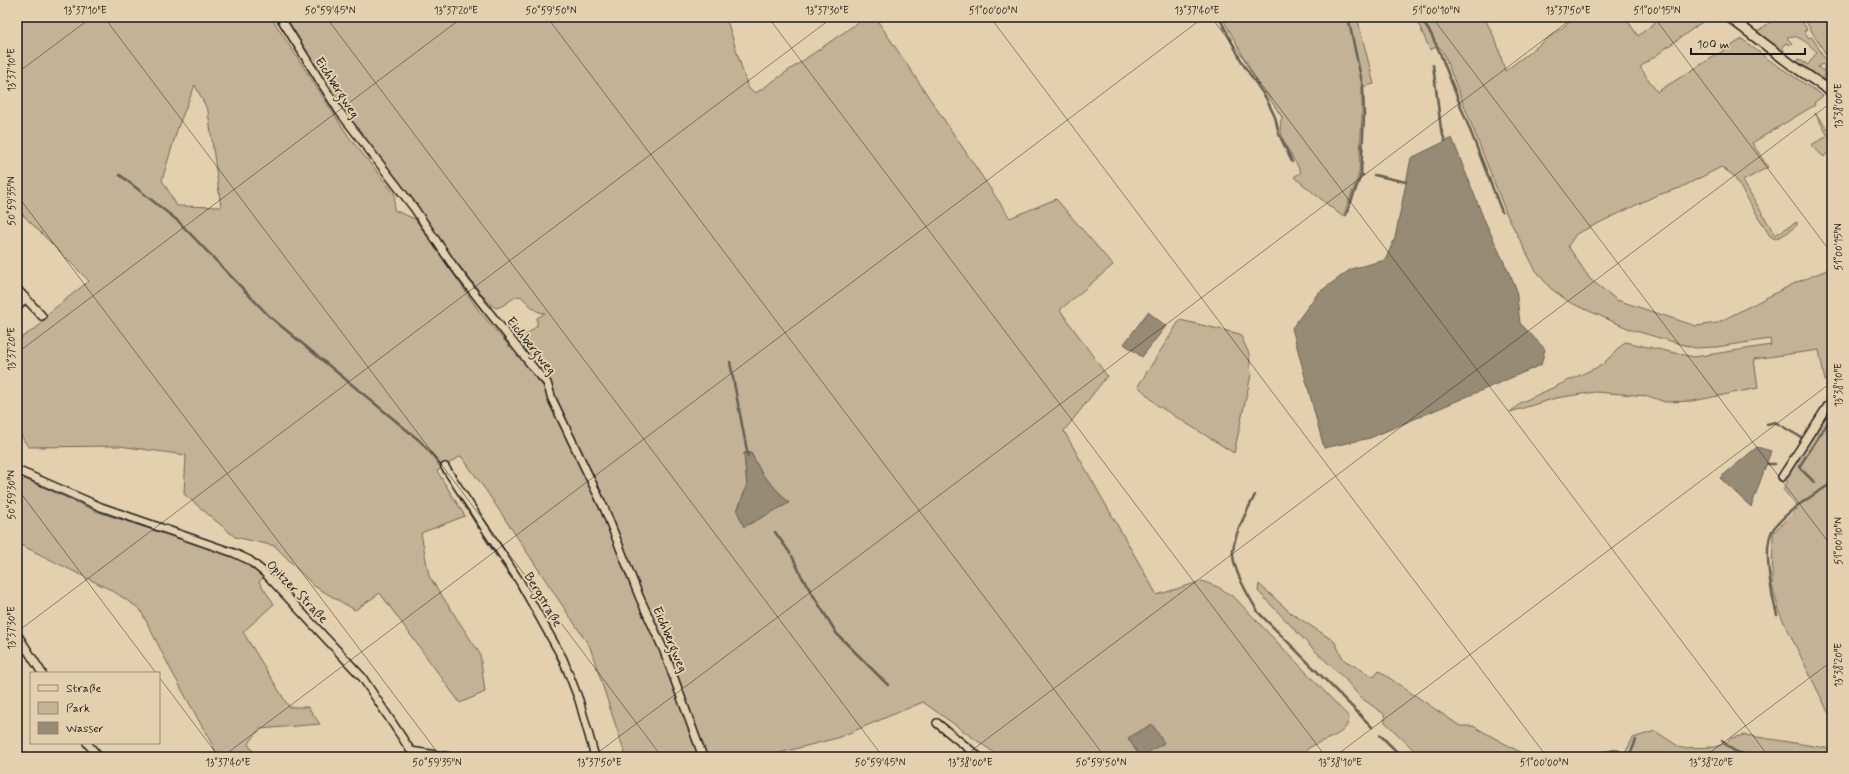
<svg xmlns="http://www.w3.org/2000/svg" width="1849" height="774" viewBox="0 0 1849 774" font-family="Mynerve,sans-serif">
	<rect width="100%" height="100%" fill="#e4d0ae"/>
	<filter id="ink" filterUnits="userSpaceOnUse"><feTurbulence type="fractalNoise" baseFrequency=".025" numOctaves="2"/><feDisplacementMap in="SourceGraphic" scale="8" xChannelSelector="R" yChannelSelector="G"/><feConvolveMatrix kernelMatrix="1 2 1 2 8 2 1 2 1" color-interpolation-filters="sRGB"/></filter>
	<g filter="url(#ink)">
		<g fill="#c3b296" stroke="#706759" fill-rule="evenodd">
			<path d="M 17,17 L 271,17 L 349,137 L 395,194 L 394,210 L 415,219 L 480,312 L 510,347 L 537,326 L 537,318 L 545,313 C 533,313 529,302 520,296 C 510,298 506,306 496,308 L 489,303 L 456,262 L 416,205 L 354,125 L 297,41 L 283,17 L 726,17 L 748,88 L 756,93 L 866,17 L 875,17 L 1010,218 L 1056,199 L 1113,265 L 1060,310 L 1107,376 L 1064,431 L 1157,595 L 1202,581 L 1218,587 L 1235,598 L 1349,717 C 1348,735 1327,738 1314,745 C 1308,748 1303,753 1299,757 L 1000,757 L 923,702 L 837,738 L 764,757 L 626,757 L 590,647 L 485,489 L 461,456 L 437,471 L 465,516 L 421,533 L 429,576 L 480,654 L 485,692 L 460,703 L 380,593 L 355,610 L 314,586 L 275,546 L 235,537 L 184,494 L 186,455 L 119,446 L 28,447 L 17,429 L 17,338 L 21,338 L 39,326 L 46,315 L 89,281 L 17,209 ZM 195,85 L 208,111 L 221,207 L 177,206 L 162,180 L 178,127 ZM 744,453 L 751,453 L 762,474 L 789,503 L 737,511 L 747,486 Z"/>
			<path d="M 1222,17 L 1357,17 L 1374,84 L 1362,87 L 1362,116 L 1359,174 L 1343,217 L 1294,177 L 1301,172 C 1293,157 1275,135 1282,117 L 1253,74 Z"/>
			<path d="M 1412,17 L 1484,17 L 1497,43 L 1505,71 L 1576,17 L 1625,17 L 1638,36 L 1662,17 L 1709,17 L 1640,67 L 1657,92 L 1742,39 L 1769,60 L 1823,96 L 1814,103 L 1815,105 L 1752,143 L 1768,167 L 1743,181 L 1775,235 L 1797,222 L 1797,225 L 1787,233 L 1775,239 L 1770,236 L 1733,175 L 1721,167 L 1680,188 L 1655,196 L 1576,234 L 1568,246 L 1590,279 L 1617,300 L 1696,326 L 1717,323 L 1797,282 L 1832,268 L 1832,379 L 1825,381 L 1819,350 L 1754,359 L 1758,388 L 1693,401 L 1665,402 L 1648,396 L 1595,392 L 1556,398 L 1510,412 L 1522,402 L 1602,365 L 1625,342 L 1694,357 L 1771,345 L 1770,339 L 1716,347 L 1695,348 L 1632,330 L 1569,302 L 1549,287 L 1535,269 L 1507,215 L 1443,52 L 1438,46 L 1430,50 L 1420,27 Z"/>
			<path d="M 1777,17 L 1799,17 L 1807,29 L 1804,31 L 1809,38 L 1812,37 L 1832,71 L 1832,80 L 1828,78 L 1827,79 L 1827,74 L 1823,69 L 1825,67 L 1822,64 L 1818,67 L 1824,72 L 1825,80 L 1797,62 L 1799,59 L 1808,65 L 1817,52 C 1810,46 1798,33 1788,37 L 1787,38 L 1792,43 L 1789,45 L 1786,43 L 1782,47 L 1784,50 L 1782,52 L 1757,32 Z"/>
			<path d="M 1803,17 L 1832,17 L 1832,64 Z"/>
			<path d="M 1815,113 L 1828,129 L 1832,127 L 1832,148 L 1824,157 L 1811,145 L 1828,136 Z"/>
			<path d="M 1180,320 L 1240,334 L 1249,354 L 1251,375 L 1234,453 L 1157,405 L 1138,386 Z"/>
			<path d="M 1832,406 L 1832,720 L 1780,614 L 1772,585 L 1773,533 L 1798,508 L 1783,489 L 1788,481 L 1785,479 Z"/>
			<path d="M 25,479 L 98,512 L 230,555 L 241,560 L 264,577 L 259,582 L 274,604 L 243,632 L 289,707 L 308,707 L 320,724 L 260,729 L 248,744 L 257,757 L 219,757 L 171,670 L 140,609 L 113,591 L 17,543 L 17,485 Z"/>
			<path d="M 1259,584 L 1291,613 L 1334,641 L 1344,660 L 1374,677 L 1379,671 L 1460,726 L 1473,726 L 1529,757 L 1421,757 L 1385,722 L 1384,714 L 1360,697 L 1345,679 L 1312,648 L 1258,591 Z"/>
			<path d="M 1655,731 L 1681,748 L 1715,747 L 1727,743 L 1731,738 L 1745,735 L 1832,749 L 1832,757 L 1623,757 L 1633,738 Z"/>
		</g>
		<g fill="#978b76" stroke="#665f52">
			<path d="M 1452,138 L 1483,217 L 1516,288 L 1520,323 L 1545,349 L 1541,365 L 1370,438 L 1324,448 L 1292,328 L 1318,293 L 1351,269 L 1385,260 L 1395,238 L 1411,158 Z"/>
			<path d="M 1148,312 L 1166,326 L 1142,357 L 1124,344 Z"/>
			<path d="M 1757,447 L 1771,451 L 1751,507 L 1720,478 Z"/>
			<path d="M 744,453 L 751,453 L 762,474 L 789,503 L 744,527 L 737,511 L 747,486 Z"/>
			<path d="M 1152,724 L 1164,743 L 1140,757 L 1128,738 Z"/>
		</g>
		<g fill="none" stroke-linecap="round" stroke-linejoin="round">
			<g stroke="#665f52" stroke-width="2.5">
				<path d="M 1219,17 L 1243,64 L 1266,98 L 1275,117 L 1279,134 L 1292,162"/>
				<path d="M 1348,17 L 1363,87 L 1364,116 L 1361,175 L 1363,175"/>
				<path d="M 1420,17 L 1431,34 L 1440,53 L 1502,212"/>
				<path d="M 1433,65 L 1441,129 L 1445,141"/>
				<path d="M 120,175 L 178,221 L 269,316 L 420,441 L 436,459 L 443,470"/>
				<path d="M 1374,175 L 1406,182"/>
				<path d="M 1346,215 L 1361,175"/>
				<path d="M 730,362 L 748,456"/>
				<path d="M 1767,424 L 1775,422 L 1802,438"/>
				<path d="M 1767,464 L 1775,464"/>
				<path d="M 447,476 L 479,528"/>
				<path d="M 1815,483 L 1799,467 L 1832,416"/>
				<path d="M 1255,495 C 1246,513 1236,530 1233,550 C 1231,567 1249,597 1258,612 L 1372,727"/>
				<path d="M 775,532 L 790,553"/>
				<path d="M 484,536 L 497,556"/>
				<path d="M 792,556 L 802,577 L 837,634 L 888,685"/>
				<path d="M 501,563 L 513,579"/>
				<path d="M 519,588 L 527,601"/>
				<path d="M 1777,615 C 1772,596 1761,544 1774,528 C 1789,509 1812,496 1832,483"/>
				<path d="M 555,651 L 564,672"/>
				<path d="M 1380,735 L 1402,757"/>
				<path d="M 1722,740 C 1733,754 1743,754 1760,757"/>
				<path d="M 431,751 L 445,753"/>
				<path d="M 456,754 L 464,756"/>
				<path d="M 470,757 L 471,757"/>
				<path d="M 1578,757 L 1616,750 L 1630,756"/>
				<path d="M 1629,757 L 1636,740"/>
			</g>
			<g stroke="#1c1c1c" stroke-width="10">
				<g id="minor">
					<path d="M 280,17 L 339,111 L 414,208 L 452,264 L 481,302 L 536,371 L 547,383 L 552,399 L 605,510 L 639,596 L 664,651 L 703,757"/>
					<path d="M 17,289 L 42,316"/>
					<path d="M 17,307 L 26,298"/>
					<path d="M 445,467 L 520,582 L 563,659 L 579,700 L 595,757"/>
					<path d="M 17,470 L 101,507 L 234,553 L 249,560 L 265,573 L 362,677 L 411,751 L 449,757"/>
					<path d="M 1782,477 L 1832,399"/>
					<path d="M 17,634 L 42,673"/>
					<path d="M 937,723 L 979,757"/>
					<path d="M 87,743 L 99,757"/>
				</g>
			</g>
			<g stroke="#1c1c1c" stroke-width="12">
				<path id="tertiary" d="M 1729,17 L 1792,65 L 1832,92"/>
			</g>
			<use href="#minor" stroke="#e4d0ae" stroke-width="7"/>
			<use href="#tertiary" stroke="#e4d0ae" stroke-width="9"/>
		</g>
	</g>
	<path fill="none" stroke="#1c1c1c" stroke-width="1" stroke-opacity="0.45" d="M 104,17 L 662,757M 326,17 L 883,757M 547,17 L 1105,757M 768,17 L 1326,757M 990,17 L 1547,757M 1211,17 L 1769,757M 1432,17 L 1832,547M 1654,17 L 1832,254M 17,73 L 92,17M 17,195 L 441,757M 17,353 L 463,17M 17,488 L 156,673M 17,632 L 833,17M 159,677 L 219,757M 222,757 L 1204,17M 592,757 L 1574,17M 963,757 L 1832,102M 1334,757 L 1832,382M 1704,757 L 1832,661"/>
	<g text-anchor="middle" stroke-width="4" stroke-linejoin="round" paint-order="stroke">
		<g font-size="13" fill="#1c1c1c" stroke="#e4d0ae">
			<text transform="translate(338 87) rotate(57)" y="5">Eichbergweg</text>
			<text transform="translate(532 345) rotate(51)" y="5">Eichbergweg</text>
			<text transform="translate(298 591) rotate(46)" y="5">Opitzer Straße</text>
			<text transform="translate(544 599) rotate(59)" y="5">Bergstraße</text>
			<text transform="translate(671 639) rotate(67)" y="5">Eichbergweg</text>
		</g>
	</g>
	<rect width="1849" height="774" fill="none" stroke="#e4d0ae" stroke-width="44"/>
	<rect x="30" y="672" width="130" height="72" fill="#e4d0ae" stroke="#948874"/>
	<rect x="38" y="685" width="20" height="6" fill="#e4d0ae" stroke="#948874"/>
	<text x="66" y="692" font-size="12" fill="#1c1c1c">Straße</text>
	<rect x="38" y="702" width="20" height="12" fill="#c3b296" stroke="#948874"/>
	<text x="66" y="712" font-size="12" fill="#1c1c1c">Park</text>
	<rect x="38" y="722" width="20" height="12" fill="#978b76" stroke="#948874"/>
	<text x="66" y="732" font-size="12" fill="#1c1c1c">Wasser</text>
	<path d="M1691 48v6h114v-6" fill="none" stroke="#1c1c1c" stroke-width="2"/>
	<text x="1697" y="48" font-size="12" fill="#1c1c1c" stroke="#e4d0ae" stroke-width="3" paint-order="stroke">100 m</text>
	<rect x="22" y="22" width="1805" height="730" fill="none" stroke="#1c1c1c" stroke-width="1.5"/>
	<g font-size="10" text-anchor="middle" fill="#1c1c1c">
		<text x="85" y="14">13°37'10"E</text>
		<text x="330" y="14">50°59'45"N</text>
		<text x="456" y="14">13°37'20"E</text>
		<text x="551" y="14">50°59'50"N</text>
		<text x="827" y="14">13°37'30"E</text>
		<text x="993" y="14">51°00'00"N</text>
		<text x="1197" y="14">13°37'40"E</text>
		<text x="1436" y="14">51°00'10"N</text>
		<text x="1568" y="14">13°37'50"E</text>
		<text x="1657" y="14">51°00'15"N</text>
		<text transform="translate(11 70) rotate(-90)" y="4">13°37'10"E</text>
		<text transform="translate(1838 106) rotate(-90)" y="4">13°38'00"E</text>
		<text transform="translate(11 201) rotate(-90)" y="4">50°59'35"N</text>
		<text transform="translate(1838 247) rotate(-90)" y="4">51°00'15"N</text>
		<text transform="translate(11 349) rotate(-90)" y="4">13°37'20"E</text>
		<text transform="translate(1838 385) rotate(-90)" y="4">13°38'10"E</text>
		<text transform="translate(11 495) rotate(-90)" y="4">50°59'30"N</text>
		<text transform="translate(1838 541) rotate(-90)" y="4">51°00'10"N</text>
		<text transform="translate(11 628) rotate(-90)" y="4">13°37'30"E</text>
		<text transform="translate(1838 665) rotate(-90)" y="4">13°38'20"E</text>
		<text x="228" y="766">13°37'40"E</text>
		<text x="437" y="766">50°59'35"N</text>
		<text x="599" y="766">13°37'50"E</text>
		<text x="880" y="766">50°59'45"N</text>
		<text x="970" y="766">13°38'00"E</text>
		<text x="1101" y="766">50°59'50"N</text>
		<text x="1340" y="766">13°38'10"E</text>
		<text x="1544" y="766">51°00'00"N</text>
		<text x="1711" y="766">13°38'20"E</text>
	</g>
</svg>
